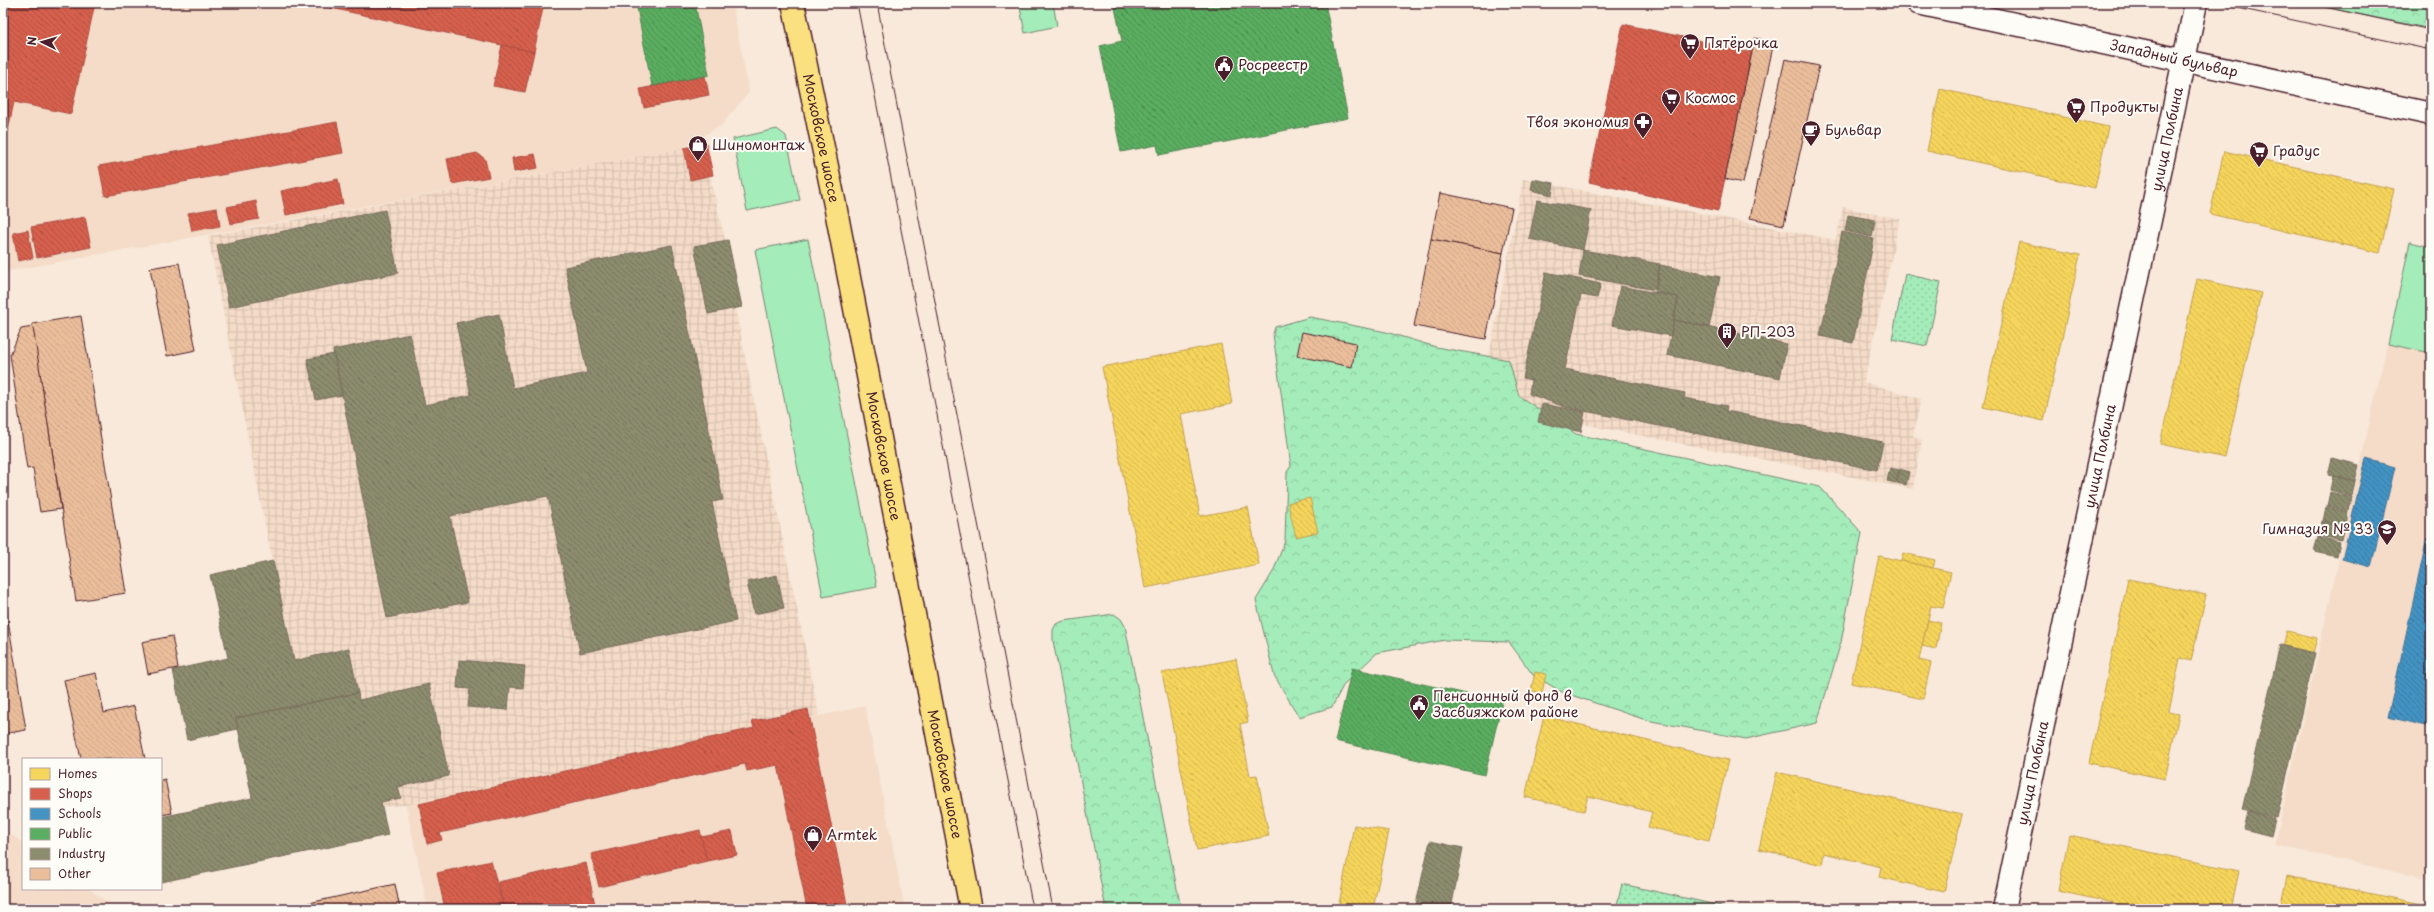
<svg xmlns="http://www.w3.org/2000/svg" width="2434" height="912" viewBox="0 0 2434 912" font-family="'Playpen Sans',sans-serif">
	<defs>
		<pattern id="industrial-grid" width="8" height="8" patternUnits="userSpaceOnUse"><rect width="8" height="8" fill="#f4dcc8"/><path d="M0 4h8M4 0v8" fill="none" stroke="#d3bcac"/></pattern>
		<pattern id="forest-crowns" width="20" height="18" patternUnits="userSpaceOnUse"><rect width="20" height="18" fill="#a4ecba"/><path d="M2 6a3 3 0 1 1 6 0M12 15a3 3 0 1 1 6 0" fill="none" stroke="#8fcaa0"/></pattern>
		<pattern id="park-dots" width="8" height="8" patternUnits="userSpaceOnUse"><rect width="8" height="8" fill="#a4ecba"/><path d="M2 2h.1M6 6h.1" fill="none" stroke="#8fcaa0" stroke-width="1.8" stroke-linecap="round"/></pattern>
		<pattern id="homes-back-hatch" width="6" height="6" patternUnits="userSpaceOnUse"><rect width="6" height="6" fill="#f6d55c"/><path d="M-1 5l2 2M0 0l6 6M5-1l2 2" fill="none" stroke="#d4b650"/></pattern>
		<pattern id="shops-back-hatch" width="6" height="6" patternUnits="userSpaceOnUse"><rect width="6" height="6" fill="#d6604d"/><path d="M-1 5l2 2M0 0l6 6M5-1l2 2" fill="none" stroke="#b04f40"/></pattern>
		<pattern id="schools-back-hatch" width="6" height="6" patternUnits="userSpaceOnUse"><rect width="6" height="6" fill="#4393c3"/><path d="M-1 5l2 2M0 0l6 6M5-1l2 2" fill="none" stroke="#3a779f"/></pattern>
		<pattern id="public-back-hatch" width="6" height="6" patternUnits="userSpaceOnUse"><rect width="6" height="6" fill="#5aae61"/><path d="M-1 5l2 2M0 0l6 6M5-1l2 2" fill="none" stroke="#4c8d50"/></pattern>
		<pattern id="industry-back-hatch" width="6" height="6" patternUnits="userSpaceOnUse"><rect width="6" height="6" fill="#8c8c6e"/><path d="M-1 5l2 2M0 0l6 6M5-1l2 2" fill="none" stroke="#74725b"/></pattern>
		<pattern id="building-back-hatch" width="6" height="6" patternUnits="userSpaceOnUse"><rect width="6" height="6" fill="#ebbe9b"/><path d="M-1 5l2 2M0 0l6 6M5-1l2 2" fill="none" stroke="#cba386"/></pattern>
	</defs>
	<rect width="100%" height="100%" fill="#f8e9db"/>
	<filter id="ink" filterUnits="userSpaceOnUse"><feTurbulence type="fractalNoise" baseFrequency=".025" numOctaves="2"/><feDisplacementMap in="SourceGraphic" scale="8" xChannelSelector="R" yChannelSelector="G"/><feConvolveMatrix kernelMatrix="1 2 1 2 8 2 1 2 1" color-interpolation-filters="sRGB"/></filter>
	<g filter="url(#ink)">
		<g fill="#f4dcc8">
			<path d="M 3,3 L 732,3 L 749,92 L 722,125 L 683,148 L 3,272 Z"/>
			<path d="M 2410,242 L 2431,247 L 2431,880 L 2275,845 Z"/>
			<path d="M 865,706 L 905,909 L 428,909 L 406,805 Z"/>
			<path d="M 3,829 L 23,843 L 23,889 L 89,889 L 117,909 L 3,909 Z"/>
		</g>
		<g fill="url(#industrial-grid)">
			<path d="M 683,148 L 689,180 L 710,176 L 725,240 L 728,240 L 742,307 L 735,308 L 819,715 L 406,805 L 322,812 L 208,236 Z"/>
			<path d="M 1523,179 L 1836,240 L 1843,207 L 1900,219 L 1864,382 L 1921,399 L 1913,436 L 1922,440 L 1913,489 L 1480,404 Z"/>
		</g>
		<g fill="#a4ecba" stroke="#778672">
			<path d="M 1019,3 L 1053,3 L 1057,26 L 1025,33 Z"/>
			<path d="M 777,129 L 786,136 L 800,200 L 747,211 L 733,139 Z"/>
			<path d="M 808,239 L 877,587 L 823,597 L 755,250 Z"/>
			<path d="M 2410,242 L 2431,247 L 2431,353 L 2388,344 Z"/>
		</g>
		<g fill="url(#forest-crowns)" stroke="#778672">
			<path d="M 2327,3 L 2431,3 L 2431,29 L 2334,9 Z"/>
			<path d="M 1310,317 L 1386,332 L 1436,347 L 1509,360 L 1519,396 L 1576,434 L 1820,487 L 1862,533 L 1841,642 L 1817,723 L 1746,739 L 1646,720 L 1562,692 L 1533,675 L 1509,642 L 1445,640 L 1377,653 L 1344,684 L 1332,707 L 1299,717 L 1274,675 L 1256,600 L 1273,572 L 1285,541 L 1287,472 L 1291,466 L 1273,334 L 1275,327 Z"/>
			<path d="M 1114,614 L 1121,619 L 1125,626 L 1181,909 L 1106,909 L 1053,641 L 1053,630 L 1056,624 L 1064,621 Z"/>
		</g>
		<g fill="url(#park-dots)" stroke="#778672">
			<path d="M 1905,274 L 1941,282 L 1927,346 L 1892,339 Z"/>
			<path d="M 1622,884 L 1721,906 L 1720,909 L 1616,909 Z"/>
		</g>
		<g fill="url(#homes-back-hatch)" stroke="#c29e4d">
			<path d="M 1940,89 L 2108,127 L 2095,188 L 1927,151 Z"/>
			<path d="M 2224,151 L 2394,189 L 2380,253 L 2210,214 Z"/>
			<path d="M 2019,242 L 2080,255 L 2044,421 L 1983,407 Z"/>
			<path d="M 2197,279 L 2261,293 L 2225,458 L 2160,444 Z"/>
			<path d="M 1221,344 L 1232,404 L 1181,414 L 1200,516 L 1248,507 L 1259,565 L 1145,588 L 1102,367 Z"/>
			<path d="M 1310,498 L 1318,532 L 1296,537 L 1288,503 Z"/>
			<path d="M 1903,553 L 1935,560 L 1933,568 L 1901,561 Z"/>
			<path d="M 1879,556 L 1951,572 L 1943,608 L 1931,606 L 1922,646 L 1919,660 L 1931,663 L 1923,699 L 1851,683 Z"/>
			<path d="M 2128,579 L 2206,595 L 2191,661 L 2180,658 L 2169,712 L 2179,714 L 2165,779 L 2089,763 Z"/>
			<path d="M 1928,620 L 1941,623 L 1936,649 L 1922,646 Z"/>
			<path d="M 2287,631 L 2317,638 L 2313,653 L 2283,646 Z"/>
			<path d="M 1236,659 L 1248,722 L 1240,724 L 1250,776 L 1257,775 L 1269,836 L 1197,850 L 1162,673 Z"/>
			<path d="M 1535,672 L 1546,674 L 1542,693 L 1531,691 Z"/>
			<path d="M 1544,716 L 1728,760 L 1709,841 L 1648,827 L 1652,812 L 1588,796 L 1584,811 L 1525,797 Z"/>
			<path d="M 1777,772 L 1962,815 L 1944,892 L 1879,877 L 1881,867 L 1824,853 L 1822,865 L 1759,849 Z"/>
			<path d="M 1354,825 L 1389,831 L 1373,909 L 1338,909 Z"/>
			<path d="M 2069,835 L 2239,871 L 2231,909 L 2142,909 L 2058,891 Z"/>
			<path d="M 2287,876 L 2431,906 L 2431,909 L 2280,909 Z"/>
		</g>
		<g fill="url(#shops-back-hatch)" stroke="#ac4c43">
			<path d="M 3,3 L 95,3 L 71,114 L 14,102 L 3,154 Z"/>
			<path d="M 308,3 L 544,3 L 534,52 Z"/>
			<path d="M 1623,24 L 1752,52 L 1718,211 L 1589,182 Z"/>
			<path d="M 502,45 L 534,52 L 525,92 L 493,86 Z"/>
			<path d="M 705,76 L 709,95 L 644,108 L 640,89 Z"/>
			<path d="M 337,122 L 343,153 L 105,196 L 99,166 Z"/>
			<path d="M 706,143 L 713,175 L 690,180 L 684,148 Z"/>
			<path d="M 477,153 L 485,159 L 489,177 L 452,184 L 447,159 Z"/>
			<path d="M 535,154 L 538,168 L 514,172 L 512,158 Z"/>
			<path d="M 338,179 L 343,204 L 286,215 L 281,191 Z"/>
			<path d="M 256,201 L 259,219 L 231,224 L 227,207 Z"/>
			<path d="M 217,208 L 220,226 L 192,231 L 188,213 Z"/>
			<path d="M 85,217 L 91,247 L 37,258 L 31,227 Z"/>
			<path d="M 28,230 L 33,258 L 18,261 L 13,233 Z"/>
			<path d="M 808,709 L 848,909 L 807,909 L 778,765 L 747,771 L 745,764 L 440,833 L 442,840 L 427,844 L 419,804 L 754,728 L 752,721 Z"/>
			<path d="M 700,830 L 707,861 L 599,887 L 591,854 Z"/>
			<path d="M 732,831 L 737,855 L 707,861 L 701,837 Z"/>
			<path d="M 491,861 L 504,909 L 445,909 L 437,873 Z"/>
			<path d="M 586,863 L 596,909 L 504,909 L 498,882 Z"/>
		</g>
		<g fill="url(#schools-back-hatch)" stroke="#457095">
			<path d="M 2366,459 L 2395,467 L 2371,567 L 2342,559 Z"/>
			<path d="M 2427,538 L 2431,539 L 2431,727 L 2388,717 Z"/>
		</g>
		<g fill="url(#public-back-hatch)" stroke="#558351">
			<path d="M 636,3 L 695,3 L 709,75 L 652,86 Z"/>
			<path d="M 1114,3 L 1325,3 L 1348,118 L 1159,155 L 1157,145 L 1121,152 L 1100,46 L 1122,41 Z"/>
			<path d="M 1352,668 L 1502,702 L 1485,775 L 1335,741 Z"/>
		</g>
		<g fill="url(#industry-back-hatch)" stroke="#786b5a">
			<path d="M 1533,179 L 1554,183 L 1552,195 L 1531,190 Z"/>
			<path d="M 1537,200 L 1591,210 L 1583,250 L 1529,239 Z"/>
			<path d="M 385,210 L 398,273 L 229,307 L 217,245 Z"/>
			<path d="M 1848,215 L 1875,220 L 1872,237 L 1845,231 Z"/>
			<path d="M 1842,232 L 1874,239 L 1853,343 L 1820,336 Z"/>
			<path d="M 728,240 L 742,307 L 708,314 L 694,246 Z"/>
			<path d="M 672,245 L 723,500 L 712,502 L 736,621 L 580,653 L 548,496 L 450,516 L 468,602 L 387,618 L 333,350 L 410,334 L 425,405 L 471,395 L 456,323 L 499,314 L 513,388 L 587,373 L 565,267 Z"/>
			<path d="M 1583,250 L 1660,264 L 1655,290 L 1579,276 Z"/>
			<path d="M 1660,265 L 1720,277 L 1709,327 L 1674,320 L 1678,297 L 1655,292 Z"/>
			<path d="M 1546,272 L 1601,284 L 1597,298 L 1581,295 L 1565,369 L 1685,393 L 1684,398 L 1727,406 L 1726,411 L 1883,442 L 1877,470 L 1565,407 L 1529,394 L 1531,380 L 1523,378 Z"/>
			<path d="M 1620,286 L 1678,297 L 1671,336 L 1612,325 Z"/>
			<path d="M 1674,320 L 1787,344 L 1780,378 L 1667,355 Z"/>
			<path d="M 334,354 L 342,395 L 316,400 L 307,359 Z"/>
			<path d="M 1542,404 L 1585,412 L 1581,432 L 1538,422 Z"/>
			<path d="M 2332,458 L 2359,465 L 2355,481 L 2328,475 Z"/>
			<path d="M 1890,468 L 1899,470 L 1896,483 L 1887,481 Z"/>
			<path d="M 1900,469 L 1909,472 L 1906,485 L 1897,483 Z"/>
			<path d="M 2333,476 L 2355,481 L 2352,496 L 2330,490 Z"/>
			<path d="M 2330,492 L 2352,497 L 2349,511 L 2327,506 Z"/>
			<path d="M 2326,507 L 2348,512 L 2346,526 L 2323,521 Z"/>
			<path d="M 2322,521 L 2345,526 L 2342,540 L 2319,536 Z"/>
			<path d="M 2318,537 L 2340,542 L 2337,556 L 2314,551 Z"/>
			<path d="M 273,561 L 294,661 L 349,648 L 358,693 L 236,718 L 238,729 L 187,740 L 173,670 L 228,658 L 210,575 Z"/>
			<path d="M 777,575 L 784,608 L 754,614 L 747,582 Z"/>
			<path d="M 2280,645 L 2315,653 L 2277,818 L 2242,810 Z"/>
			<path d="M 459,660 L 525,666 L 523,688 L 510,687 L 508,710 L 468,707 L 470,689 L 457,688 Z"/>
			<path d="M 429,684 L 449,776 L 398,787 L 401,798 L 381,802 L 388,835 L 161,882 L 161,817 L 252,798 L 236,718 L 358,693 L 359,700 Z"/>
			<path d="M 2248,812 L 2275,819 L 2271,836 L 2244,829 Z"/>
			<path d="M 1430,841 L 1463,848 L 1451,909 L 1415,909 Z"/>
		</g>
		<g fill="url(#building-back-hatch)" stroke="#4a1f2b">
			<path d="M 1755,38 L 1774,42 L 1743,183 L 1725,179 Z"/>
			<path d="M 1785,59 L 1819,66 L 1784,225 L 1750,218 Z"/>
			<path d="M 1440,193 L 1512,208 L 1503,253 L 1431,239 Z"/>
			<path d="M 1431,239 L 1503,253 L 1486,339 L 1414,326 Z"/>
			<path d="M 179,263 L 196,350 L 167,356 L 150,268 Z"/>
			<path d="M 81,316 L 126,593 L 76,601 L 32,324 Z"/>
			<path d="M 33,327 L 61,509 L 40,512 L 33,468 L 27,469 L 10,355 L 21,329 Z"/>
			<path d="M 1302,332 L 1356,343 L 1352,367 L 1297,356 Z"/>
			<path d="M 3,590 L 26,730 L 3,734 Z"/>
			<path d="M 172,636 L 178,668 L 148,674 L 142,642 Z"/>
			<path d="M 96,673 L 104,713 L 134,706 L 145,759 L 81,759 L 64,680 Z"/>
			<path d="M 165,779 L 172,813 L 161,815 L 161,780 Z"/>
			<path d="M 395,884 L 400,909 L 282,909 Z"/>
		</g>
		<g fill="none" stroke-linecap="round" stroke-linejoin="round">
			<g stroke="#4a1f2b" stroke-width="25">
				<g id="minor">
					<path id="s1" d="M 1918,3 L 2431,114"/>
					<path id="s2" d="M 2004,909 L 2196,3"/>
				</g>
			</g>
			<g stroke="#4a1f2b" stroke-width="25">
				<g id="major">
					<path id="s3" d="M 793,3 L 835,205 L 971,909"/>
				</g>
			</g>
			<use href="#minor" stroke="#fdfcf7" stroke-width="22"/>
			<use href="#major" stroke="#fbe080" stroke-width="22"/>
			<g stroke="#4a1f2b" stroke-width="1">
				<path d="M 857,3 L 1033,909"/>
				<path d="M 877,3 L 1053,909"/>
				<path d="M 2215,3 L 2431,50"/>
				<path d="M 2306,3 L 2431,30"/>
			</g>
		</g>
	</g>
	<defs>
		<g id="supermarket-pin" transform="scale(1)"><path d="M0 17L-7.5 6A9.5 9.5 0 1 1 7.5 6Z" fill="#4a1f2b" stroke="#fdfcf7"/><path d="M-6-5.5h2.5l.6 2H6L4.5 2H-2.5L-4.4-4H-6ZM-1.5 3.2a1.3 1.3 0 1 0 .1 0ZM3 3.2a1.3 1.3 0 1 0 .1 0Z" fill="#fff"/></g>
		<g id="civic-pin" transform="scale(1)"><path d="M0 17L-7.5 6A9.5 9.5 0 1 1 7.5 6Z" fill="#4a1f2b" stroke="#fdfcf7"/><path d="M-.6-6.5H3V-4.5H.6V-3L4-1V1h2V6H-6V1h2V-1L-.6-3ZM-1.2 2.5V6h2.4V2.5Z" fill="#fff"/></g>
		<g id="pharmacy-pin" transform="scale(1)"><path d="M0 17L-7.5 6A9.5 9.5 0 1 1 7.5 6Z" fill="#4a1f2b" stroke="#fdfcf7"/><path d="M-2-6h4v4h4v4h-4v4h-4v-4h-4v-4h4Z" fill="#fff"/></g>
		<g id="cafe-pin" transform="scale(1)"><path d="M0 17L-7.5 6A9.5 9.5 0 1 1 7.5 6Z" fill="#4a1f2b" stroke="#fdfcf7"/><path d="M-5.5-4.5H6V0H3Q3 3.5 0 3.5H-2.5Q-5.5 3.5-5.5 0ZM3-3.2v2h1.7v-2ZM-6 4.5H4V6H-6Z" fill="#fff"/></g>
		<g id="shop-pin" transform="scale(1)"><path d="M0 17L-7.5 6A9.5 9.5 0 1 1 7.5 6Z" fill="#4a1f2b" stroke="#fdfcf7"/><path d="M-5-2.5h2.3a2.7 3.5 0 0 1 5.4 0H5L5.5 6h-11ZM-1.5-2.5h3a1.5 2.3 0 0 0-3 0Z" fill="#fff"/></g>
		<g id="building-pin" transform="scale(1)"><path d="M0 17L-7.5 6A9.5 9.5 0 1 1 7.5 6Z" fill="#4a1f2b" stroke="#fdfcf7"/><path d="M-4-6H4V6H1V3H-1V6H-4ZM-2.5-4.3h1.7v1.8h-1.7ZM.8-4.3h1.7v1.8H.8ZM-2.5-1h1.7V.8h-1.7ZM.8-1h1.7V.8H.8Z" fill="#fff"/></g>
		<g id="school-pin" transform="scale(1)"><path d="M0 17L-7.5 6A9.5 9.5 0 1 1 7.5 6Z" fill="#4a1f2b" stroke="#fdfcf7"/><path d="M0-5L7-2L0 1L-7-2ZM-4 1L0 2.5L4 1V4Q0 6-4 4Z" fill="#fff"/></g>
	</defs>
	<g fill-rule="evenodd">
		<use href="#supermarket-pin" x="1690" y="43"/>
		<use href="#civic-pin" x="1224" y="65"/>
		<use href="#supermarket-pin" x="1671" y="98"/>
		<use href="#supermarket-pin" x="2076" y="107"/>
		<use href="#pharmacy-pin" x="1643" y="122"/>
		<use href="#cafe-pin" x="1811" y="130"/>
		<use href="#shop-pin" x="698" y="145"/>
		<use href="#supermarket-pin" x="2259" y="151"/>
		<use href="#building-pin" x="1727" y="332"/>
		<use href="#school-pin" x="2387" y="529"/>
		<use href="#civic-pin" x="1419" y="704"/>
		<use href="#shop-pin" x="813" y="835"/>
	</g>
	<g text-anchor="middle" stroke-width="4" stroke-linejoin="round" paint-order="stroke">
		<g font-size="14" fill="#4a1f2b" stroke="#fdfcf7" text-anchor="start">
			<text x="1704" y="48">Пятёрочка</text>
			<text x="1238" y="70">Росреестр</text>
			<text x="1685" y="103">Космос</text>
			<text x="2090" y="112">Продукты</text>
			<text x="1629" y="127" text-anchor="end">Твоя экономия</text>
			<text x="1825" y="135">Бульвар</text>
			<text x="712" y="150">Шиномонтаж</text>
			<text x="2273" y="156">Градус</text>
			<text x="1741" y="337">РП-203</text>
			<text x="2373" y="534" text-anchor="end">Гимназия № 33</text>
			<text x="1433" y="701">Пенсионный фонд в<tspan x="1433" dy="16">Засвияжском районе</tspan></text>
			<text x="827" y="840">Armtek</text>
		</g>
		<g font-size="14" fill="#4a1f2b" stroke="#fdfcf7">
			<text dy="5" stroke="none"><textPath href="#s1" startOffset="262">Западный бульвар</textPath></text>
			<text dy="5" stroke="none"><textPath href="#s3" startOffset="138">Московское шоссе</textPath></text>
			<text dy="5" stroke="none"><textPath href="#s2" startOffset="787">улица Полбина</textPath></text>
			<text dy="5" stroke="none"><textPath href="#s3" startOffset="462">Московское шоссе</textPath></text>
			<text dy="5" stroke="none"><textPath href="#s2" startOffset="463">улица Полбина</textPath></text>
			<text dy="5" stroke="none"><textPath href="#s2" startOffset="139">улица Полбина</textPath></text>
			<text dy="5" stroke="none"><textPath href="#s3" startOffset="786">Московское шоссе</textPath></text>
		</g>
	</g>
	<rect width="2434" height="912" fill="none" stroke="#fdfcf7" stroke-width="16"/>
	<rect x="8" y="8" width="2418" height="896" fill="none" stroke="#4a1f2b" stroke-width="1.5" filter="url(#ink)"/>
	<rect x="22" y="758" width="140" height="132" fill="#fdfcf7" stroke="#b5a4a5"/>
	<rect x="30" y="768" width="20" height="12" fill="#f6d55c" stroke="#b5a4a5"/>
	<text x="58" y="778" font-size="12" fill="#4a1f2b">Homes</text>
	<rect x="30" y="788" width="20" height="12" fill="#d6604d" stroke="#b5a4a5"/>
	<text x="58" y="798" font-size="12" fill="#4a1f2b">Shops</text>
	<rect x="30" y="808" width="20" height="12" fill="#4393c3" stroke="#b5a4a5"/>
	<text x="58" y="818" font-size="12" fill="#4a1f2b">Schools</text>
	<rect x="30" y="828" width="20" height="12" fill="#5aae61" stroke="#b5a4a5"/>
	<text x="58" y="838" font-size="12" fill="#4a1f2b">Public</text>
	<rect x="30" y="848" width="20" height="12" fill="#8c8c6e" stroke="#b5a4a5"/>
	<text x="58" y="858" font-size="12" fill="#4a1f2b">Industry</text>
	<rect x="30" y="868" width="20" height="12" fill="#ebbe9b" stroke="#b5a4a5"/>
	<text x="58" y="878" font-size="12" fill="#4a1f2b">Other</text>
	<g transform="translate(42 42) rotate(275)" stroke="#fdfcf7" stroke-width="3" paint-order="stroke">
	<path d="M0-3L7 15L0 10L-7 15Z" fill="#4a1f2b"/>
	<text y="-6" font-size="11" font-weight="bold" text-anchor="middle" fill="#4a1f2b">N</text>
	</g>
</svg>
